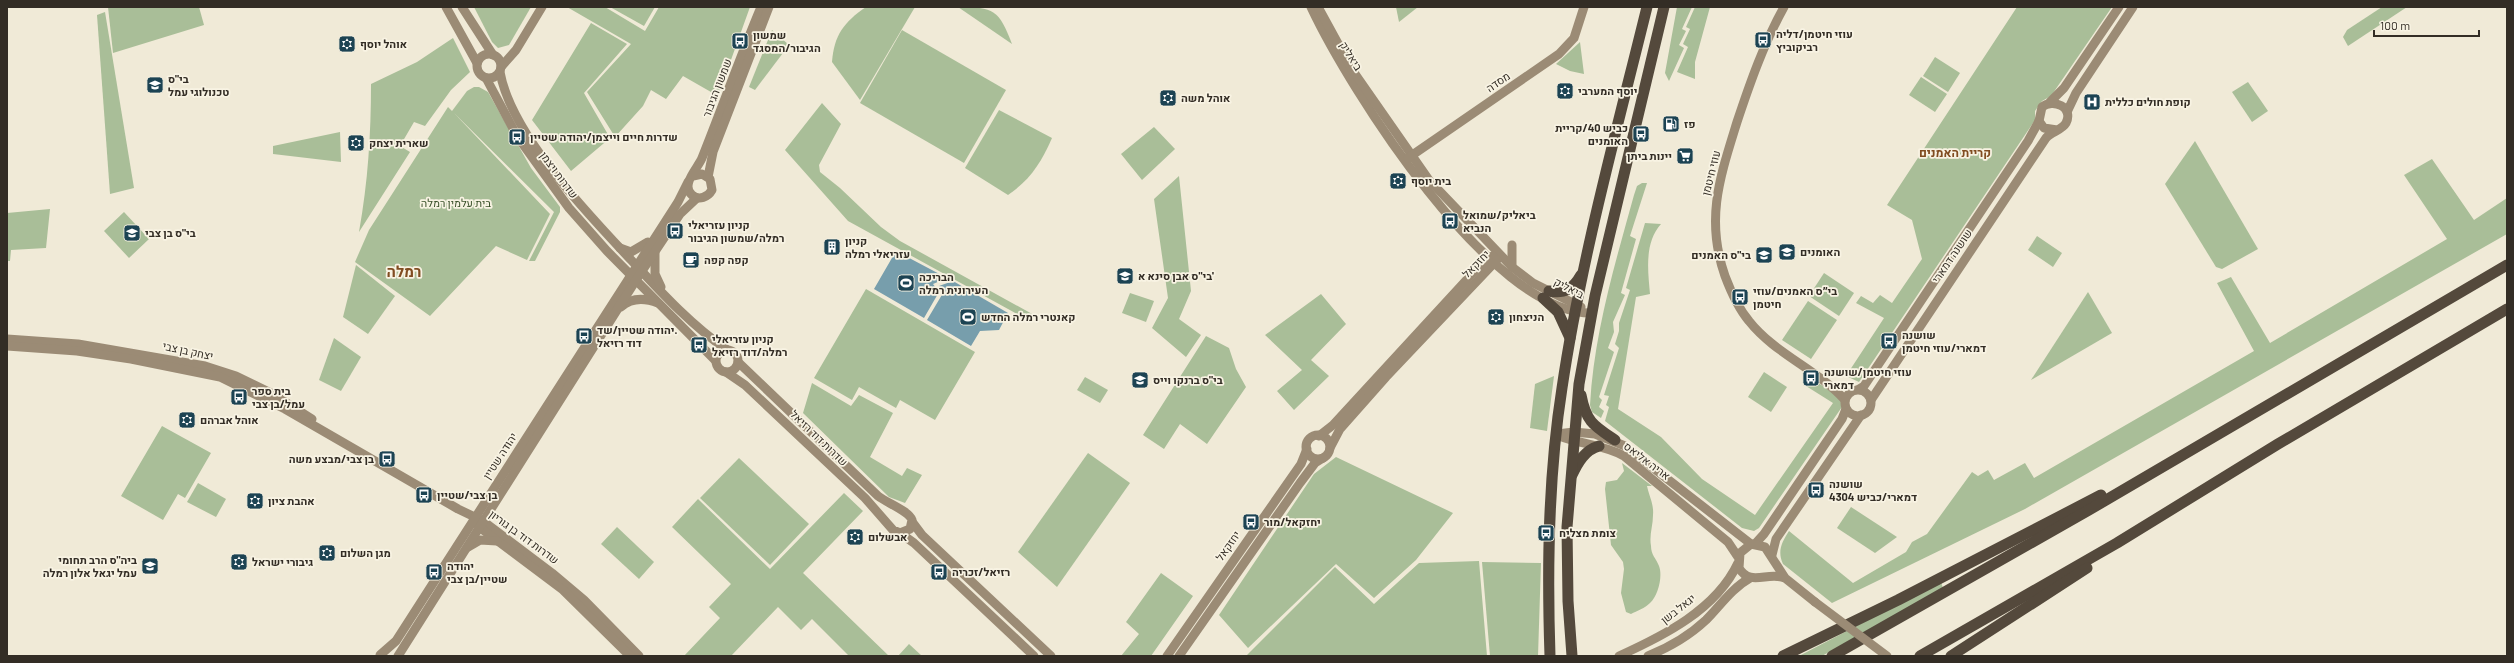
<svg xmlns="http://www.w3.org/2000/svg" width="2514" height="663" viewBox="0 0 2514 663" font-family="Barlow,Heebo,sans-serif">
	<rect width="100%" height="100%" fill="#f0ead7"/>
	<g fill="#a9be98">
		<path d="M 108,7 L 199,7 L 204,25 L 113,53 Z"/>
		<path d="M 474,7 L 531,7 L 509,45 L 498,48 L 492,42 Z"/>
		<path d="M 567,7 L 605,7 L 645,31 L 659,7 L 750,7 L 718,96 L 683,76 L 666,99 L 651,90 L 643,106 L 615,137 L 587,92 L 631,44 Z"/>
		<path d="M 610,7 L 655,7 L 644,26 Z"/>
		<path d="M 866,7 L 915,7 L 860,100 L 832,62 C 834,35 844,22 866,7 Z"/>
		<path d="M 958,7 C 994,7 999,10 1012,44 Z"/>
		<path d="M 1396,7 L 1418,7 L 1399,22 Z"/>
		<path d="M 1677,7 L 1692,7 L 1682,29 L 1686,31 L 1679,45 L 1684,48 L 1669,81 L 1665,73 Z"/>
		<path d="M 1695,7 L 1710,7 L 1695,62 L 1695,79 L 1677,72 L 1688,47 L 1683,44 L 1690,29 L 1686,27 Z"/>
		<path d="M 2017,7 L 2112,7 L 2051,96 L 2042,101 L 2035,111 L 2035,120 L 1859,382 L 1846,376 L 1884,318 L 1856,303 L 1861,296 L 1873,303 L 1880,295 L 1892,303 L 1922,259 L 1912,220 L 1887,205 Z"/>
		<path d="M 2382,7 L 2407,7 L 2348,46 L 2343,37 L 2347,30 Z"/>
		<path d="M 105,12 L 134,188 L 110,194 L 97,15 Z"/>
		<path d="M 591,23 L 627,44 L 584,93 L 610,138 L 571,171 L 532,120 Z"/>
		<path d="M 772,30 L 789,45 L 755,90 L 749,87 Z"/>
		<path d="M 902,30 L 1006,90 L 964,163 L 860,103 Z"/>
		<path d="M 453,38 L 470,72 L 451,90 L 425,126 L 414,122 L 400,146 L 410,152 L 359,232 C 368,182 371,134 371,84 L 417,62 Z"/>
		<path d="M 1580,42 L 1584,74 L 1570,71 L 1556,64 Z"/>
		<path d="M 1935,57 L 1960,73 L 1948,92 L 1923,76 Z"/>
		<path d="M 1921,77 L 1947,94 L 1935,112 L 1909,95 Z"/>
		<path d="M 2248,82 L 2268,111 L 2252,122 L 2232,92 Z"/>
		<path d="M 474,87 L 479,87 L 488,92 L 531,168 L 560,207 L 560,212 L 535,261 L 529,261 L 554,212 L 454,113 L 550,214 L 527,260 L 496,246 L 430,316 L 355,262 L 369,230 L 448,107 L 452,111 L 467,91 Z"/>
		<path d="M 822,103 L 841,124 L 819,165 L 820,172 L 840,188 L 881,227 L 900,241 L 1034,315 L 1030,321 L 848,221 L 785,150 Z"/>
		<path d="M 999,110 L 1052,138 C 1041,163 1030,180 1008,195 L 965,168 Z"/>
		<path d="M 1154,127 L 1175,149 L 1142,180 L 1121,154 Z"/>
		<path d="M 340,132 L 341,162 L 273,154 L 273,146 Z"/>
		<path d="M 2195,141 L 2258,249 L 2222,269 L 2216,267 L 2165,184 Z"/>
		<path d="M 2432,159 L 2474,220 L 2507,198 L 2507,234 L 2025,509 L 1832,603 L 1783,564 C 1777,551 1782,542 1789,531 L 1853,583 L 1906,552 L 1912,542 L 1927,534 L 1972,472 L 1978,476 L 1988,470 L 1994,480 L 2025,463 L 2034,478 L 2254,351 L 2217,283 L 2231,277 L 2270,343 L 2447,239 L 2404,175 Z"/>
		<path d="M 1179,176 L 1191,291 L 1179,319 L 1201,335 L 1186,357 L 1152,328 L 1168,298 L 1154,199 Z"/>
		<path d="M 1642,183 L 1647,183 L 1630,236 L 1636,239 L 1621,293 L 1625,295 L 1613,322 L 1614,332 L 1608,348 L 1614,352 L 1599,397 L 1602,400 L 1599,407 L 1604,411 L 1601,418 L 1592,412 L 1590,405 C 1594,333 1615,264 1634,195 L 1637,186 Z"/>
		<path d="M 50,209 L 46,248 L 11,250 L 10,261 L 7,261 L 7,213 Z"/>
		<path d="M 124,212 L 149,239 L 129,258 L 104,231 Z"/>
		<path d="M 1645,223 L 1661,224 C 1644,243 1648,271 1650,294 L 1636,297 L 1618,409 L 1661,437 L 1702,479 L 1755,515 L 1833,403 L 1806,386 L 1811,378 L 1836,395 L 1844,404 L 1759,528 L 1754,531 L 1742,528 L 1605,421 L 1609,407 L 1606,405 L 1609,396 L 1604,395 L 1619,348 L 1615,344 L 1619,331 L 1619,323 L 1630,290 L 1626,288 Z"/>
		<path d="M 2037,236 L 2062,253 L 2053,267 L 2028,250 Z"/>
		<path d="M 356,265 L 395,296 L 368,334 L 343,317 Z"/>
		<path d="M 1824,273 L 1854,293 L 1839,316 L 1809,296 Z"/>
		<path d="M 866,289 L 975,352 L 935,420 L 900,400 L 896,408 L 859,387 L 852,400 L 814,378 Z"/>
		<path d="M 2088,292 L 2112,333 L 2031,380 Z"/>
		<path d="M 1130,293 L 1154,301 L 1146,322 L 1122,313 Z"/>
		<path d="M 1321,294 L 1346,324 L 1311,360 L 1329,376 L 1294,410 L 1277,391 L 1302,370 L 1265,335 Z"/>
		<path d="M 1808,301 L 1837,320 L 1811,359 L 1782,340 Z"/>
		<path d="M 1206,336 L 1229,348 L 1236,369 L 1246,387 L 1207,444 L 1180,424 L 1164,449 L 1143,435 Z"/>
		<path d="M 334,338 L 361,357 L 341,391 L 319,380 Z"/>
		<path d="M 1764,372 L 1787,387 L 1771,412 L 1748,397 Z"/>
		<path d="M 1554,376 L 1547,431 L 1530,428 L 1535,384 Z"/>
		<path d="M 1085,377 L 1108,390 L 1100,403 L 1077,390 Z"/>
		<path d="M 812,383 L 851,406 L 859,395 L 893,413 L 870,457 L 902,476 L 907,468 L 922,475 L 905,503 L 889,497 L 803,413 Z"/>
		<path d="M 162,426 L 211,453 L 185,498 L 178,494 L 163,520 L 121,496 Z"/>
		<path d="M 1088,453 L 1130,483 L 1057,587 L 1018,552 Z"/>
		<path d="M 1336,457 L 1453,513 L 1416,560 L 1374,598 L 1336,564 L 1248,648 L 1219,615 L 1314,474 Z"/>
		<path d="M 739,458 L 809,524 L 770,565 L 700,498 Z"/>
		<path d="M 1622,463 L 1652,486 L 1647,486 C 1649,496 1654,504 1653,515 C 1653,526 1649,535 1651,546 C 1651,555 1656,558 1659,566 C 1663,576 1658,596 1650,603 C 1645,608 1637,611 1631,614 L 1626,612 L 1621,593 L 1624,569 L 1623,562 L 1611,545 L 1605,489 L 1606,482 L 1617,480 L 1624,471 Z"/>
		<path d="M 198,483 L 226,499 L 216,517 L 187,502 Z"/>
		<path d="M 844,493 L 863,511 L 803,573 L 889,656 L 849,656 L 812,619 L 801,630 L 778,607 L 731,656 L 684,656 L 720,618 L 709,607 L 731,584 L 672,527 L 698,499 L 770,569 Z"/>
		<path d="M 1851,507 L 1897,537 L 1875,553 L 1837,528 Z"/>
		<path d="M 617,527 L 654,562 L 639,579 L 601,544 Z"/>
		<path d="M 1479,561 L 1487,656 L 1246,656 L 1335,567 L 1374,604 L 1419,563 Z"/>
		<path d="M 1482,562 L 1541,563 L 1538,656 L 1490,656 Z"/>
		<path d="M 1161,573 L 1193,596 L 1151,656 L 1121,656 L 1139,634 L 1126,622 Z"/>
		<path d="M 1941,582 L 1943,588 L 1822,656 L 1799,656 Z"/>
		<path d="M 909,644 L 922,656 L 898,656 Z"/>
	</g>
	<g fill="#779eac">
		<path d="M 896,251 L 947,278 L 933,284 L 939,292 L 924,318 L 874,289 Z"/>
		<path d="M 953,281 L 1008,313 L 999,330 L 980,331 L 971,346 L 927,320 L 943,293 L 939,286 Z"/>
	</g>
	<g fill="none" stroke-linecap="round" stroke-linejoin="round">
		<g stroke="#9b8b75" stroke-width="9">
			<path d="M 446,7 L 477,63"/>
			<path d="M 462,7 L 493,55"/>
			<path d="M 1311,7 C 1350,90 1491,313 1591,313"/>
			<path d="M 1318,7 L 1353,71 L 1429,180 L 1512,267 L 1533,283 L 1581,307"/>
			<path d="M 1784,7 C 1764,43 1750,83 1737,122 C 1720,177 1705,219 1725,276 C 1731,292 1738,308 1749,321 C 1775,354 1817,369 1845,400"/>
			<circle cx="489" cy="66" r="12"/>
			<path d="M 501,67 L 516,50 L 542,7"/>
			<path d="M 500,72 C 511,135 589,215 633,262 C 661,292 691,325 726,349"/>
			<path d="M 486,78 L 517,136 L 569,208 L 607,251 L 715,360"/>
			<path d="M 2050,102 L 2064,88 L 2119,7"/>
			<path d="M 2067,112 L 2076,93 L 2133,7"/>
			<path d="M 1408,158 L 1559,54 L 1574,38 L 1584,7"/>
			<path d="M 693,176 L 702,174 L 710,179 L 712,190 C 708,197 699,201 692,195 C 680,185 698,168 702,158 C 722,108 740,57 761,7"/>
			<path d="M 708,177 L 713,152 L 769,7"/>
			<path d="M 620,248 L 631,252 L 648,242"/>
			<path d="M 655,253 L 655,274 L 661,287"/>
			<path d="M 1512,267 L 1512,245"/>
			<path d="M 621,307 C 632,297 645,298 658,303"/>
			<path d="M 7,339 L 78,344 L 205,366 L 236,376 L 271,393 L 312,419"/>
			<path d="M 7,346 L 77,351 L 131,359 L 220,377 L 285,409 L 458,509 L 483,521 L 552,573 L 584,600 L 639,656"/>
			<circle cx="727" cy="361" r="11"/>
			<path d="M 726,372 L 745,385 L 865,498 L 893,530 L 900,533 L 910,529 L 912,520 C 909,511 887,503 878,496 L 738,362"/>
			<path d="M 1859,389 L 1864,386 L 2028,141 L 2039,121"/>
			<circle cx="1858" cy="403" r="13"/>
			<path d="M 1871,400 L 2046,138 C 2051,132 2062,130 2066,123 C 2074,107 2053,98 2042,107 L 2039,121 L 2044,128 L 2057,130"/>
			<path d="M 1557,434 L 1574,432 L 1595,434 L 1625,446 L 1751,544"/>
			<path d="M 1557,435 C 1581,445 1602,444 1624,456 L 1728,542 L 1738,557"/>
			<circle cx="1318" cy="447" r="12"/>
			<path d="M 1319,436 L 1333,425 L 1472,274 L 1488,258 L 1493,256"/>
			<path d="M 1330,448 L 1340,429 L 1386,377 L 1497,260"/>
			<path d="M 477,523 L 479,527 L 563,590 L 630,656"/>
			<path d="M 913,523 L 922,535 L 1051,656"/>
			<path d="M 900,533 L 914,543 L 1034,656"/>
			<path d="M 1755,544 L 1764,534 L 1842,419 L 1846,409"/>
			<path d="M 468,547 L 480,540 L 497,541"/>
			<path d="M 1772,555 L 1776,539 L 1861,415"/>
			<path d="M 1785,578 C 1768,571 1750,587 1739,568 L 1740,553 L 1751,544 L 1765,547 L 1785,578 L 1815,602"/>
			<path d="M 380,655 L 396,641 L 678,202 L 688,182"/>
			<path d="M 398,656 L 636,280 L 680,214 L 697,198"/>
			<path d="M 1167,656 L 1301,464 L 1307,449"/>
			<path d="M 1179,656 L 1300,483 L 1315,463 L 1323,458"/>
			<path d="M 1619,656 C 1663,636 1716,610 1738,563"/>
			<path d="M 1648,656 C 1670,647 1689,636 1706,620 C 1720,606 1732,588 1750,578"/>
		</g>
		<g stroke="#54493c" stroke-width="11">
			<path d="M 1549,291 C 1565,294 1573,289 1581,275"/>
			<path d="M 1543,298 L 1558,312 L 1570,338"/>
			<path d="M 1581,395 C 1586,422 1594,426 1615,440"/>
			<path d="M 1572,475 C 1578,462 1585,450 1599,446"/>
			<path d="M 1550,656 C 1547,567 1548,477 1562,388 C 1581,260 1616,133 1647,7"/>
			<path d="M 1572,656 L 1568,601 L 1567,527 L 1579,384 L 1595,296 L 1664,7"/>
			<path d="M 1783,656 L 1898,600 L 2101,495"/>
			<path d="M 1832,656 L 2089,510 L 2507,265"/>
			<path d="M 1920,656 L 2117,543 L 2278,444 L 2507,309"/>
			<path d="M 1951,656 L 2087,568"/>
		</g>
		<path stroke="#9b8b75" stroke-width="9" d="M 1815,602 L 1887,656"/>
	</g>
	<defs>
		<g id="bus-square" transform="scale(0.9)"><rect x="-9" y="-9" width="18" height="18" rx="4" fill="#1c4353" stroke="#f8f3e3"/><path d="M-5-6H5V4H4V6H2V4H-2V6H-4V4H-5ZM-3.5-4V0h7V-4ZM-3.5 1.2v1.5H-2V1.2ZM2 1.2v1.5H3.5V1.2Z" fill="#fff"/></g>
		<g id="synagogue-square" transform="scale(0.9)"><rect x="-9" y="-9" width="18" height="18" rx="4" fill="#1c4353" stroke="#f8f3e3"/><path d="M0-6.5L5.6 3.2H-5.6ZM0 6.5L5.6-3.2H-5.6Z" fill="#fff"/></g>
		<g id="school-square" transform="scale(0.9)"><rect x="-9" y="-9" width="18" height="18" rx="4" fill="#1c4353" stroke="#f8f3e3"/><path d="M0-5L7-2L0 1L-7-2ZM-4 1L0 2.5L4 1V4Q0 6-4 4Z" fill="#fff"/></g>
		<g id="hospital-square" transform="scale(0.9)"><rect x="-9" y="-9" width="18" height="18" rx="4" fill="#1c4353" stroke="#f8f3e3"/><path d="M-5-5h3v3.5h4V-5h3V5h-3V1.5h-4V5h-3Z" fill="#fff"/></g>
		<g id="fuel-square" transform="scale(0.9)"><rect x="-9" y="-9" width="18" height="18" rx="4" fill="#1c4353" stroke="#f8f3e3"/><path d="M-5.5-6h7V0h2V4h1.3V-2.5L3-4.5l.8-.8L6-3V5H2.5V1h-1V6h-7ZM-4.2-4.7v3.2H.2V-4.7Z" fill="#fff"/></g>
		<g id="supermarket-square" transform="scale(0.9)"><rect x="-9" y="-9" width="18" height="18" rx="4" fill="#1c4353" stroke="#f8f3e3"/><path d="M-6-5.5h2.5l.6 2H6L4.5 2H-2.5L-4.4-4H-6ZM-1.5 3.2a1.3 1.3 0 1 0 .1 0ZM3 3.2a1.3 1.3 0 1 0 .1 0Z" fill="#fff"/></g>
		<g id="building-square" transform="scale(0.9)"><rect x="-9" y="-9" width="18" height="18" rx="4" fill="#1c4353" stroke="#f8f3e3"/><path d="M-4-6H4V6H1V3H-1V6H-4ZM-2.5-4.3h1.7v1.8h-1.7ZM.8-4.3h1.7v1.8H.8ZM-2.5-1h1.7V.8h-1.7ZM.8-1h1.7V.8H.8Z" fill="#fff"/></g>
		<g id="cafe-square" transform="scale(0.9)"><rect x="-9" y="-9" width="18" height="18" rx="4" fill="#1c4353" stroke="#f8f3e3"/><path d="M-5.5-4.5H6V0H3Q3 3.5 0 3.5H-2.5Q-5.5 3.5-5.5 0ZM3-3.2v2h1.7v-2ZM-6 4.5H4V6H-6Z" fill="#fff"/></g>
		<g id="stadium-square" transform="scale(0.9)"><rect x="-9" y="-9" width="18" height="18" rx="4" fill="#1c4353" stroke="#f8f3e3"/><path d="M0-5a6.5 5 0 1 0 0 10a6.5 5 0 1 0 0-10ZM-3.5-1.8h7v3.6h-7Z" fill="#fff"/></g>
	</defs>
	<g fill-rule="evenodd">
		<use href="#bus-square" x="1763" y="40"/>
		<use href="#bus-square" x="740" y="41"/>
		<use href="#synagogue-square" x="347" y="44"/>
		<use href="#school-square" x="155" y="85"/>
		<use href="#synagogue-square" x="1565" y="91"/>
		<use href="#synagogue-square" x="1168" y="98"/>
		<use href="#hospital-square" x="2092" y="102"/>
		<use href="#fuel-square" x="1671" y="124"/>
		<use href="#bus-square" x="1641" y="134"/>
		<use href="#bus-square" x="517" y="137"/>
		<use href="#synagogue-square" x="356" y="143"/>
		<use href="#supermarket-square" x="1685" y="156"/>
		<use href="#synagogue-square" x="1398" y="181"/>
		<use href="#bus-square" x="1450" y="221"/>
		<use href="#bus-square" x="675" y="231"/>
		<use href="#school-square" x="132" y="233"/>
		<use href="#building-square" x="832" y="247"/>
		<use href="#school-square" x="1787" y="252"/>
		<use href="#school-square" x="1764" y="255"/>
		<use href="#cafe-square" x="691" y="260"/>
		<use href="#school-square" x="1125" y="276"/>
		<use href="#stadium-square" x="906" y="283"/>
		<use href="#bus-square" x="1740" y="297"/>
		<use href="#stadium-square" x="968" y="317"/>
		<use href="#synagogue-square" x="1496" y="317"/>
		<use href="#bus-square" x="584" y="336"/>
		<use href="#bus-square" x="1889" y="341"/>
		<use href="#bus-square" x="699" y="345"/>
		<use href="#bus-square" x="1811" y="378"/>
		<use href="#school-square" x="1140" y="380"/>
		<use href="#bus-square" x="239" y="397"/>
		<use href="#synagogue-square" x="187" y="420"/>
		<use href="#bus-square" x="387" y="459"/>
		<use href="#bus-square" x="1816" y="490"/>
		<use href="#bus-square" x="424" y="495"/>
		<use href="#synagogue-square" x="255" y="501"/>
		<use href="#bus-square" x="1251" y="522"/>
		<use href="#bus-square" x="1546" y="533"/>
		<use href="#synagogue-square" x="855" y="537"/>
		<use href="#synagogue-square" x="327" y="553"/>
		<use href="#synagogue-square" x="239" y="562"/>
		<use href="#school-square" x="150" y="566"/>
		<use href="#bus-square" x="434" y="572"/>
		<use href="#bus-square" x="939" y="572"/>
	</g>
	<g text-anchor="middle" stroke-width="3.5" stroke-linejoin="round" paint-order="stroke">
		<g font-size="11" font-weight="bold" fill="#332d25" stroke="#f8f3e3" text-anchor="start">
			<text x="1776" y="38">עוזי חיטמן/דליה<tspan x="1776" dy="13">רביקוביץ</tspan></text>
			<text x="753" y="39">שמשון<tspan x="753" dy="13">הגיבור/המסגד</tspan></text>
			<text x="360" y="48">אוהל יוסף</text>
			<text x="168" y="83">בי"ס<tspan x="168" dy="13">טכנולוגי עמל</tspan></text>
			<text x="1578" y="95">יוסף המערבי</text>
			<text x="1181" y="102">אוהל משה</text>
			<text x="2105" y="106">קופת חולים כללית</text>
			<text x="1684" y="128">פז</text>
			<text x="1628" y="132" text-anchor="end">כביש 40/קריית<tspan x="1628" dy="13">האומנים</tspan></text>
			<text x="530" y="141">שדרות חיים וייצמן/יהודה שטיין</text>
			<text x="369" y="147">שארית יצחק</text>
			<text x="1672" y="160" text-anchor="end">יינות ביתן</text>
			<text x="1411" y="185">בית יוסף</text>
			<text x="1463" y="219">ביאליק/שמואל<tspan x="1463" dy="13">הנביא</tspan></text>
			<text x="688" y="229">קניון עזריאלי<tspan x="688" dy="13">רמלה/שמשון הגיבור</tspan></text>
			<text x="145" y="237">בי"ס בן צבי</text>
			<text x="845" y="245">קניון<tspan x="845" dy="13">עזריאלי רמלה</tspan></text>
			<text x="1800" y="256">האומנים</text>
			<text x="1751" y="259" text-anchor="end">בי"ס האמנים</text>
			<text x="704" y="264">קפה קפה</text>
			<text x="1138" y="280">בי"ס אבן סינא א'</text>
			<text x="919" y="281">הבריכה<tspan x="919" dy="13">העירונית רמלה</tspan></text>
			<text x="1753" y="295">בי״ס האמנים/עוזי<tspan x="1753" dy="13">חיטמן</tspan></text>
			<text x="981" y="321">קאנטרי רמלה החדש</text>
			<text x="1509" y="321">הניצחון</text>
			<text x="597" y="334">יהודה שטיין/שד.<tspan x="597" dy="13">דוד רזיאל</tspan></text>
			<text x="1902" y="339">שושנה<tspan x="1902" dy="13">דמארי/עוזי חיטמן</tspan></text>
			<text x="712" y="343">קניון עזריאלי<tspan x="712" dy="13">רמלה/דוד רזיאל</tspan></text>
			<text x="1824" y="376">עוזי חיטמן/שושנה<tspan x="1824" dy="13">דמארי</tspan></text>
			<text x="1153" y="384">בי"ס ברנקו וייס</text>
			<text x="252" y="395">בית ספר<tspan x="252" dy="13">עמל/בן צבי</tspan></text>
			<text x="200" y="424">אוהל אברהם</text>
			<text x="374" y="463" text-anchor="end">בן צבי/מבצע משה</text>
			<text x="1829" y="488">שושנה<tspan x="1829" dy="13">דמארי/כביש 4304</tspan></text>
			<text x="437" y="499">בן צבי/שטיין</text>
			<text x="268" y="505">אהבת ציון</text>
			<text x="1264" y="526">יחזקאל/מור</text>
			<text x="1559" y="537">צומת מצליח</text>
			<text x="868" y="541">אבשלום</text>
			<text x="340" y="557">מגן השלום</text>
			<text x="137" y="564" text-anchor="end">ביה"ס הרב תחומי<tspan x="137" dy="13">עמל יגאל אלון רמלה</tspan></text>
			<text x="252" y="566">גיבורי ישראל</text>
			<text x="447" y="570">יהודה<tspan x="447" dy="13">שטיין/בן צבי</tspan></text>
			<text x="952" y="576">רזיאל/זכריה</text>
		</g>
		<g font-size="11" fill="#332d25" stroke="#f8f3e3">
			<text transform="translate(1351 56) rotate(58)" y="4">ביאליק</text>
			<text transform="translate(1498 82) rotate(-34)" y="4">מסדה</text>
			<text transform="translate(717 88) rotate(-69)" y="4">שמשון הגיבור</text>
			<text transform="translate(1711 173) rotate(-76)" y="4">עוזי חיטמן</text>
			<text transform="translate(559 175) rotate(53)" y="4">שדרות ויצמן</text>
			<text transform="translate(1952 256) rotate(-56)" y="4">שושנה דמארי</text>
			<text transform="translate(1476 264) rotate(-45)" y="4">יחזקאל</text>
			<text transform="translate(1569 288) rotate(27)" y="4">ביאליק</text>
			<text transform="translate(188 351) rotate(12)" y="4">יצחק בן צבי</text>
			<text transform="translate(819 438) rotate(44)" y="4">שדרות דוד רזיאל</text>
			<text transform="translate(500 456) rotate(-57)" y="4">יהודה שטיין</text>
			<text transform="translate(1647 461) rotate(37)" y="4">אריה אליאס</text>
			<text transform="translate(524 537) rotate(36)" y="4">שדרות דוד בן גוריון</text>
			<text transform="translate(1228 546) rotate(-55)" y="4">יחזקאל</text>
			<text transform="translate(1678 609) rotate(-38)" y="4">יגאל בשן</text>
		</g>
		<g font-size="11" fill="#3a512a" stroke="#f8f3e3">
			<text x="456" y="207">בית עלמין רמלה</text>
		</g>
		<g font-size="12" font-weight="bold" fill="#804c20" stroke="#f8f3e3">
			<text x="1955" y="157">קריית האמנים</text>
		</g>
		<g font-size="15" font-weight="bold" fill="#804c20" stroke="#f8f3e3">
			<text x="404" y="277">רמלה</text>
		</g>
	</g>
	<rect width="2514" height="663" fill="none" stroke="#332d25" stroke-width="16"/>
	<path d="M2374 30v6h105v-6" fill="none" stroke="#332d25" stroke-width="2"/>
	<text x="2380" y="30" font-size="12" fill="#332d25" stroke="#f8f3e3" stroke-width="3" paint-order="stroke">100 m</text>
</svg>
